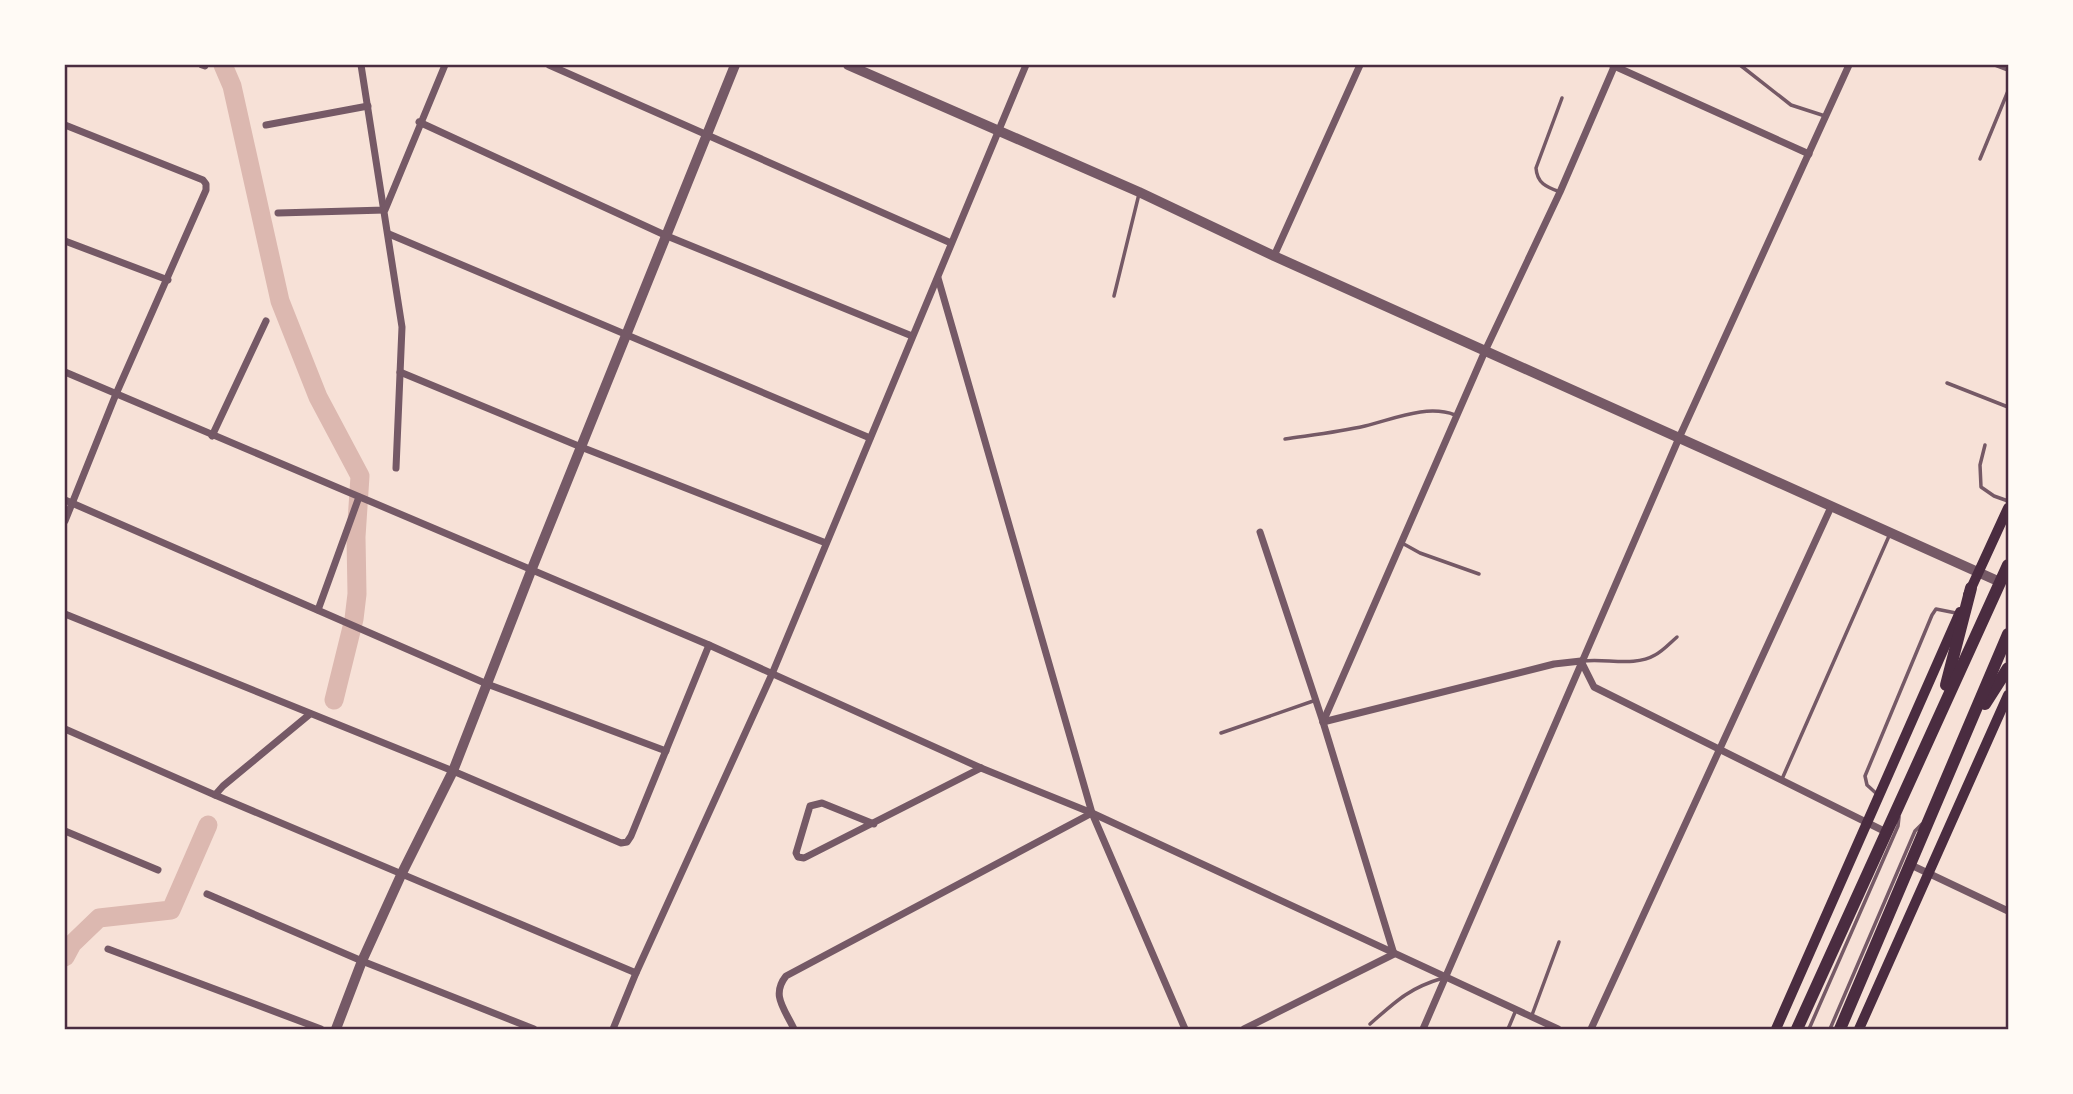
<svg xmlns="http://www.w3.org/2000/svg" width="2073" height="1094" viewBox="0 0 2073 1094" font-family="Overpass,sans-serif">
	<rect width="100%" height="100%" fill="#f7e1d7"/>
	<g fill="none" stroke-linecap="round" stroke-linejoin="round">
		<g stroke="#dcb8b0" stroke-width="19">
			<path d="M 223,65 L 232,86 L 280,301 L 318,397 L 360,476 L 356,537 L 357,594 L 354,619 L 334,700"/>
			<path d="M 65,957 L 72,944 L 99,918 L 171,910 L 208,825"/>
		</g>
		<g stroke="#755966" stroke-width="3.5">
			<path d="M 1740,65 L 1791,105 L 1825,116"/>
			<path d="M 1995,65 L 2008,70"/>
			<path d="M 1980,159 L 2008,91"/>
			<path d="M 1560,192 C 1546,187 1537,183 1536,168 L 1562,98"/>
			<path d="M 1114,296 L 1139,194"/>
			<path d="M 2008,324 L 2008,332"/>
			<path d="M 1947,383 L 2008,407"/>
			<path d="M 1285,439 C 1312,435 1339,432 1365,426 C 1394,419 1427,404 1455,415"/>
			<path d="M 1985,445 L 1980,465 L 1981,487 L 1994,496 L 2008,501"/>
			<path d="M 1402,543 L 1420,553 L 1479,574"/>
			<path d="M 1583,661 C 1605,658 1635,667 1655,655 C 1663,651 1670,643 1677,637"/>
			<path d="M 1221,733 L 1316,700"/>
			<path d="M 1782,779 L 1889,536"/>
			<path d="M 1878,795 L 1867,785 L 1865,776 L 1932,615 L 1936,609 L 1956,613"/>
			<path d="M 1532,1015 L 1559,942"/>
			<path d="M 1370,1024 C 1396,1001 1409,988 1443,978"/>
			<path d="M 1508,1029 L 1516,1010"/>
			<path d="M 1809,1029 L 1898,826 L 1899,817"/>
			<path d="M 1830,1029 L 1915,831 L 1922,824"/>
		</g>
		<g stroke="#755966" stroke-width="7">
			<path d="M 202,65 L 205,66"/>
			<path d="M 361,65 L 402,327 L 396,468"/>
			<path d="M 549,65 L 951,243"/>
			<path d="M 1612,65 L 1809,154"/>
			<path d="M 419,122 L 667,236 L 912,336"/>
			<path d="M 65,125 L 203,180 L 206,184 L 206,190 L 116,394 L 65,521"/>
			<path d="M 266,125 L 368,106"/>
			<path d="M 278,213 L 385,210 L 445,65"/>
			<path d="M 389,234 L 870,438"/>
			<path d="M 65,241 L 168,280"/>
			<path d="M 1274,256 L 1360,65"/>
			<path d="M 938,278 L 1092,813 L 1185,1029"/>
			<path d="M 65,372 L 709,645 L 981,768 L 1092,813 L 1558,1029"/>
			<path d="M 400,372 L 581,447 L 826,543"/>
			<path d="M 212,436 L 266,321"/>
			<path d="M 65,500 L 487,684 L 666,751"/>
			<path d="M 318,610 L 359,497"/>
			<path d="M 65,614 L 453,771 L 621,843 L 627,842 L 631,836 L 709,645"/>
			<path d="M 310,714 L 223,786 L 215,795 L 636,973"/>
			<path d="M 1323,722 L 1485,351 L 1560,192 L 1614,67"/>
			<path d="M 1323,722 L 1554,664 L 1581,661 L 1594,687 L 1886,832"/>
			<path d="M 65,729 L 215,795"/>
			<path d="M 874,824 L 822,803 L 810,806 L 796,853 L 798,857 L 804,858 L 981,768"/>
			<path d="M 65,831 L 158,870"/>
			<path d="M 1911,865 L 2008,911"/>
			<path d="M 207,894 L 362,961 L 534,1029"/>
			<path d="M 108,949 L 321,1029"/>
			<path d="M 613,1029 L 636,973 L 772,674 L 1026,65"/>
			<path d="M 794,1029 C 784,1008 771,995 786,976 L 1092,813"/>
			<path d="M 1244,1029 L 1394,954 L 1323,722 L 1260,532"/>
			<path d="M 1423,1029 L 1679,438 L 1849,65"/>
			<path d="M 1591,1029 L 1831,507"/>
		</g>
		<g stroke="#755966" stroke-width="10">
			<path d="M 848,65 L 1139,192 L 1274,256 L 2000,582"/>
			<path d="M 336,1029 L 362,961 L 402,873 L 453,771 L 531,571 L 735,65"/>
		</g>
		<g stroke="#4a2c40" stroke-width="10">
			<path d="M 1968,595 L 2008,508"/>
			<path d="M 1776,1029 L 1960,612"/>
			<path d="M 1859,1029 L 2008,695"/>
		</g>
		<g stroke="#4a2c40" stroke-width="12">
			<path d="M 1946,685 L 1971,588"/>
			<path d="M 1985,704 L 2008,668"/>
			<path d="M 1797,1029 L 2008,565"/>
			<path d="M 1840,1029 L 2008,634"/>
		</g>
	</g>
	<rect width="2073" height="1094" fill="none" stroke="#fffaf5" stroke-width="133"/>
	<rect x="66" y="66" width="1941" height="962" fill="none" stroke="#4a2c40" stroke-width="2.5"/>
</svg>
